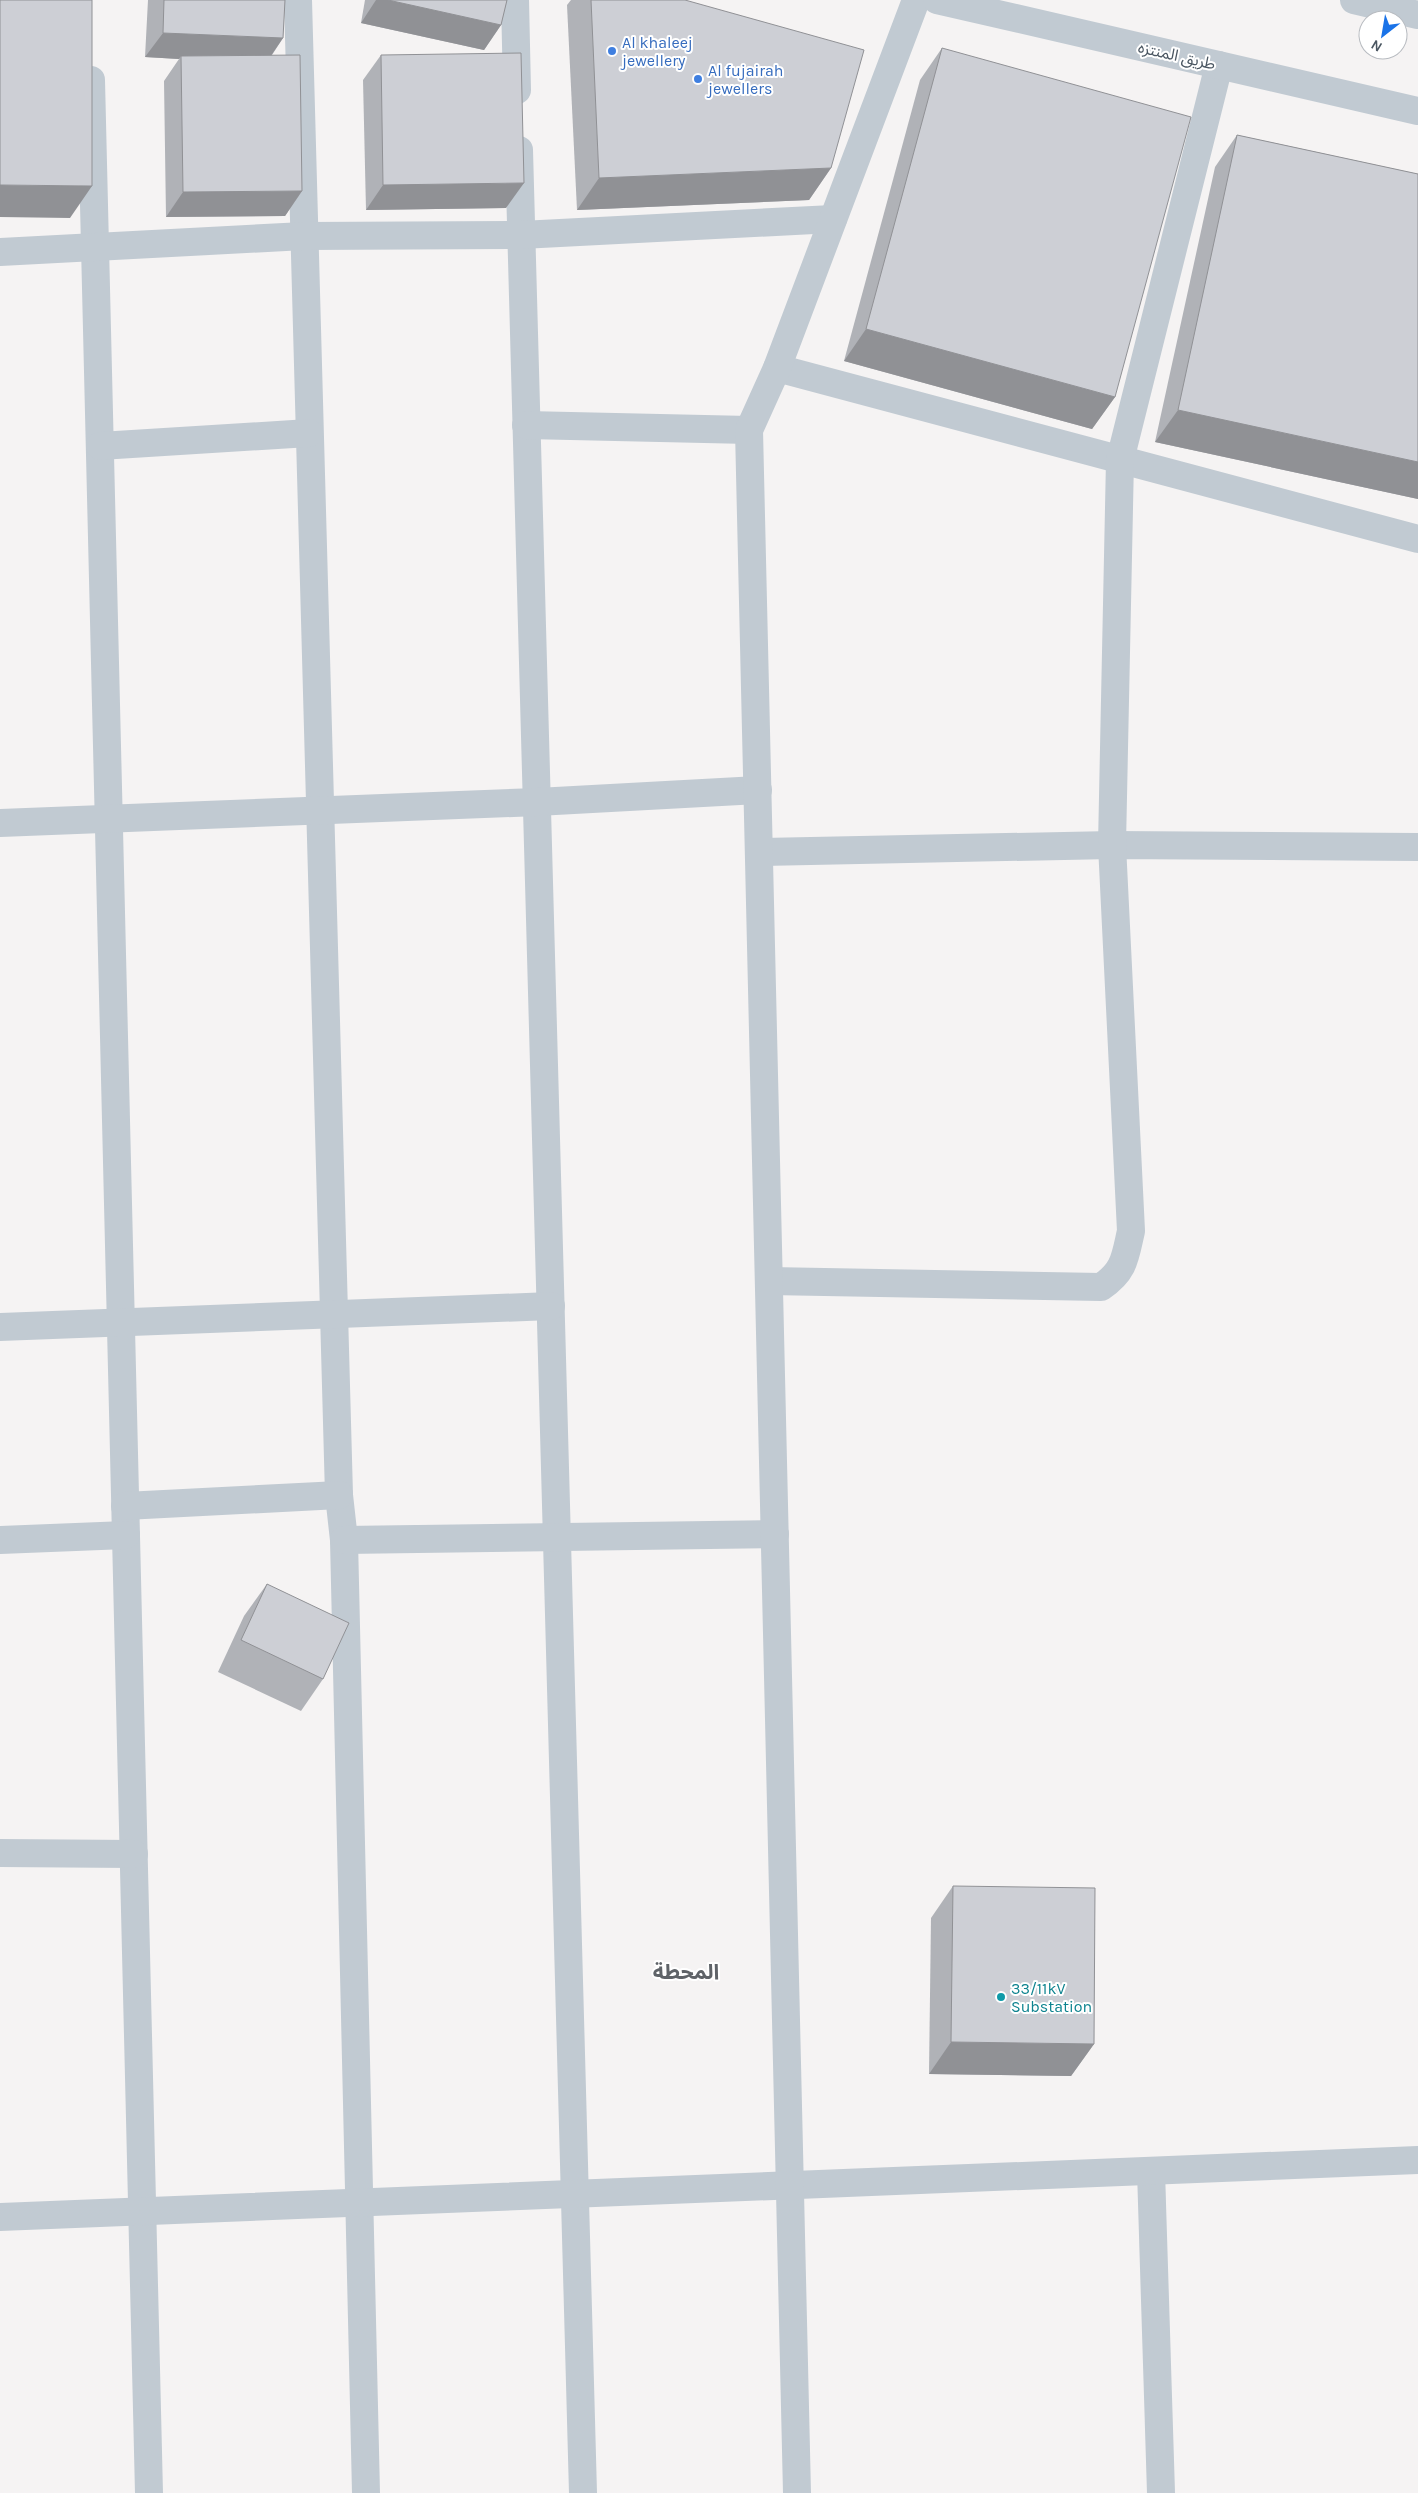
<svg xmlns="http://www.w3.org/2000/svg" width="1418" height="2493" viewBox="0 0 1418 2493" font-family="Karla,'Noto Sans Arabic',sans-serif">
	<rect width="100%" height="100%" fill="#f5f3f3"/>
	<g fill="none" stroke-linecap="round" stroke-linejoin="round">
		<g stroke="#c1cad2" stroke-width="28">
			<path d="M 298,0 L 339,1495 L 344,1540 L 366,2493"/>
			<path d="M 515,0 L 517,90"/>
			<path d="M 91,80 L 149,2493"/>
			<path d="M 519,150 L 583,2493"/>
			<path d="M 0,252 L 304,236 L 521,235 L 833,219"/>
			<path d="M 777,368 L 1418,539"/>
			<path d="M 526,425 L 749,430"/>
			<path d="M 100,446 L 309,433"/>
			<path d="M 0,823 L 537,802 L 758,790"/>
			<path d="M 759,852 L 1112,845 L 1418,847"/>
			<path d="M 769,1281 L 1101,1287 C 1125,1271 1125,1257 1131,1231 L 1112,845 L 1120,460 L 1219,65"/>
			<path d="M 0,1327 L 551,1306"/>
			<path d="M 125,1506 L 339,1495"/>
			<path d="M 0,1540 L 126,1535"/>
			<path d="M 344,1540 L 775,1534"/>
			<path d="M 0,1853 L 134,1854"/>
			<path d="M 1151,2171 L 1161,2493"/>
			<path d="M 0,2217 L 1418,2160"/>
			<path d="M 797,2493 L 749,430 L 777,368 L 916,0"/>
		</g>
		<g stroke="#c1cad2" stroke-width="28">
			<path d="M 937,0 L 1418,111"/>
			<path d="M 1354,0 L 1418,15"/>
		</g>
	</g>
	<g fill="#b0b2b7">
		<path d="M 148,0 L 285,0 L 283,38 L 272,55 L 302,191 L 285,216 L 166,217 L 164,81 L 179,59 L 145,57 Z"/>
		<path d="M 365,0 L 507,0 L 501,25 L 484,50 L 361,23 Z"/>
		<path d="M 571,0 L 685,0 L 831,168 L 809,200 L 577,210 L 567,5 Z"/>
		<path d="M 942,48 L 1115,397 L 1092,429 L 844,361 L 920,80 Z"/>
		<path d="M 381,55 L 506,208 L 366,210 L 363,80 Z"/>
		<path d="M 1237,135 L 1418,174 L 1418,499 L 1155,442 L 1215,167 Z"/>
		<path d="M 267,1584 L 323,1679 L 301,1711 L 218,1672 L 244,1616 Z"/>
		<path d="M 953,1886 L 1094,2044 L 1071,2076 L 929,2074 L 931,1918 Z"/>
	</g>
	<g fill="#909195">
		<path d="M 376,0 L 388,0 L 501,25 L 484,50 L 361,23 Z"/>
		<path d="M 163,33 L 283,38 L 266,63 L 181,56 L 179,59 L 145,57 Z"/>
		<path d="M 831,168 L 809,200 L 577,210 L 599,178 Z"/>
		<path d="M 524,183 L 506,208 L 366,210 L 383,185 Z"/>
		<path d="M 0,185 L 92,186 L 70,218 L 0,217 Z"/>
		<path d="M 302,191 L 285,216 L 166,217 L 183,192 Z"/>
		<path d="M 866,329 L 1115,397 L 1092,429 L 844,361 Z"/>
		<path d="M 1178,410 L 1418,462 L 1418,499 L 1155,442 Z"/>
		<path d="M 951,2042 L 1094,2044 L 1071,2076 L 929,2074 Z"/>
	</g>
	<g fill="#cdcfd5" stroke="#909195">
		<path d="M 0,0 L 92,0 L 92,186 L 0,185 Z"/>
		<path d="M 164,0 L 285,0 L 283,38 L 163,33 Z"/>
		<path d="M 388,0 L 507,0 L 501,25 Z"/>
		<path d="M 591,0 L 685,0 L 864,50 L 831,168 L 599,178 Z"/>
		<path d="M 942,48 L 1191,117 L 1115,397 L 866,329 Z"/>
		<path d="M 521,53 L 524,183 L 383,185 L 381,55 Z"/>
		<path d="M 300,55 L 302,191 L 183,192 L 181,56 Z"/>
		<path d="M 1237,135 L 1418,174 L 1418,462 L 1178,410 Z"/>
		<path d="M 267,1584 L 349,1623 L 323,1679 L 241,1640 Z"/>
		<path d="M 953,1886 L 1095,1888 L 1094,2044 L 951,2042 Z"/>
	</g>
	<g fill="#3f7fe0" stroke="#fff" stroke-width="2">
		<circle cx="612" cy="51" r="5"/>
		<circle cx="698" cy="79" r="5"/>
	</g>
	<circle fill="#0f9aa8" stroke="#fff" stroke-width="2" cx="1001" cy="1997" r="5"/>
	<g text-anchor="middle" stroke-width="4" stroke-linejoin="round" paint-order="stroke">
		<g font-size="16" fill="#366cbe" stroke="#fff" text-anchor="start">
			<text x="622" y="48">Al khaleej<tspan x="622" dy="18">jewellery</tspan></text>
			<text x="708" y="76">Al fujairah<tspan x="708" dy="18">jewellers</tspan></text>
		</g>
		<g font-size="16" fill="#4a5661" stroke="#fff">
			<text transform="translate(1177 55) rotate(13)" y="6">طريق المنتزه</text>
		</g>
		<g font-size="16" fill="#0d838f" stroke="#fff" text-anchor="start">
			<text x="1011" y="1994">33/11kV<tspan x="1011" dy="18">Substation</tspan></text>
		</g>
		<g font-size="21" font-weight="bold" fill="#5f6368" stroke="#fff">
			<text x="686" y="1979">المحطة</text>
		</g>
	</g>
	<g transform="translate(1383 35) rotate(211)"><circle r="24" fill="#ffffff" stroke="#b7bbc0"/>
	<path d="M0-4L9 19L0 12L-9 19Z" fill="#1a73e8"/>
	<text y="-8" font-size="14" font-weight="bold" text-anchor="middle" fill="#4a5661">N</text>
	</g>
</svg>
